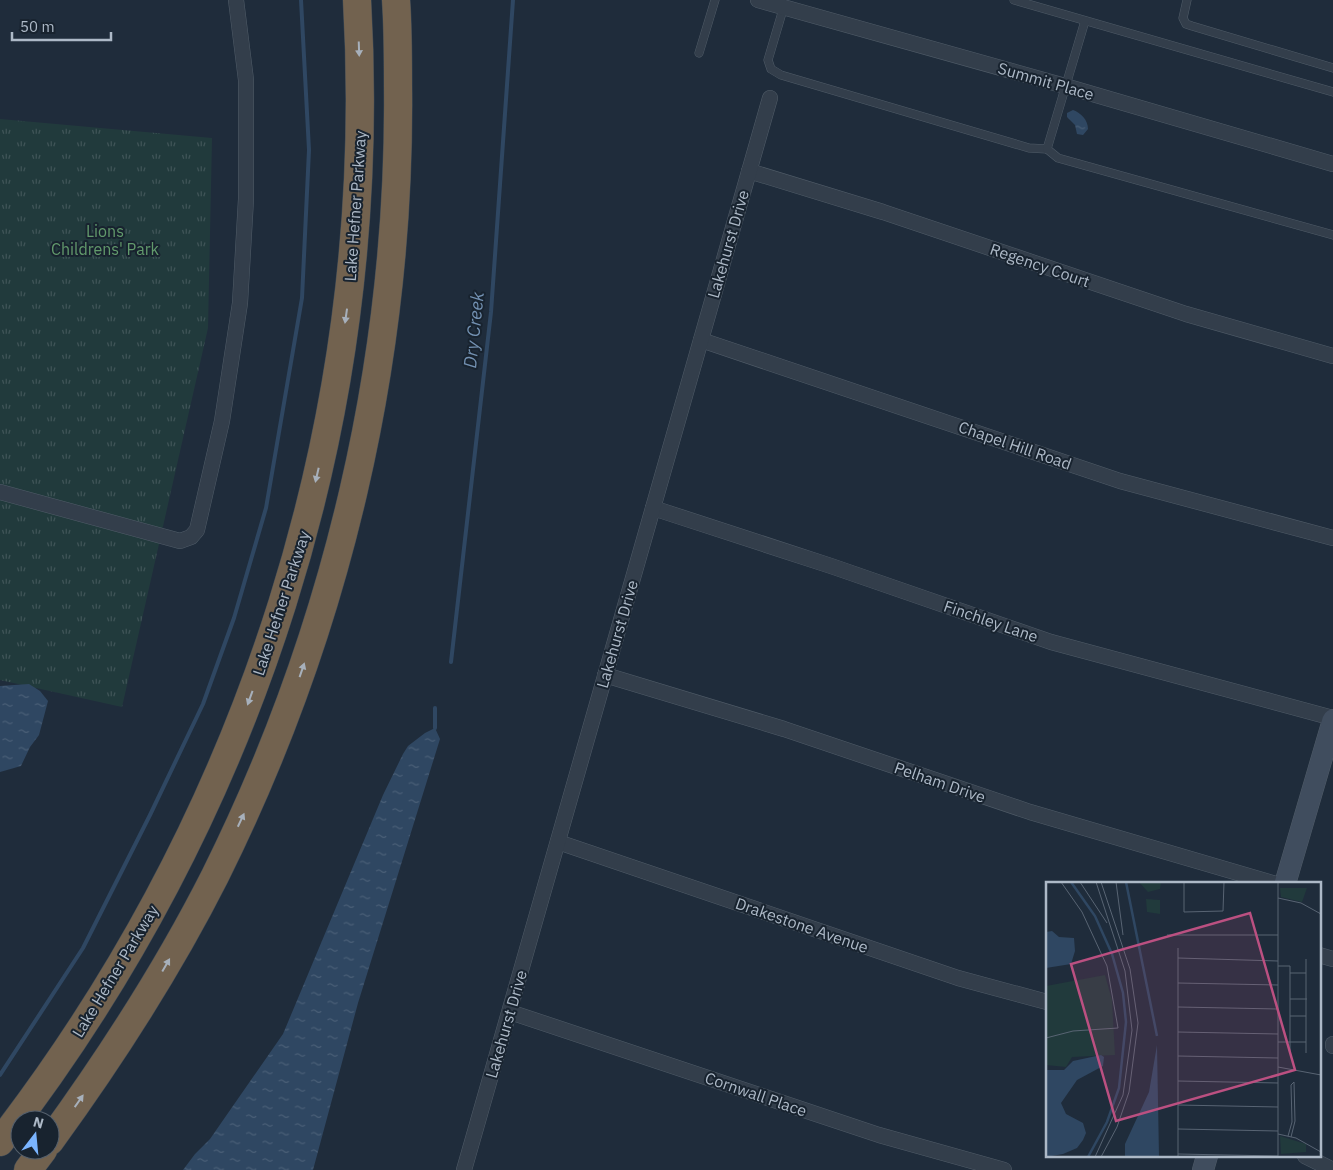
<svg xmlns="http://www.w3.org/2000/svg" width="1333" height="1170" viewBox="0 0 1333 1170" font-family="'IBM Plex Sans',sans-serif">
	<defs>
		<pattern id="park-tufts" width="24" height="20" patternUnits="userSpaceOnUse" patternTransform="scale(1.25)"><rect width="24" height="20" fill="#213a3c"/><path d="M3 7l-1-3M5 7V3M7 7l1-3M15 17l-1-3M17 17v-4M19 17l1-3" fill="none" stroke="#3f5457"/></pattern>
		<pattern id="water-ripples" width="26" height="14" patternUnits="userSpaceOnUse" patternTransform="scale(1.25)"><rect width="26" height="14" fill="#2f4762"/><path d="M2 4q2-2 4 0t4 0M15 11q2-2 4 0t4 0" fill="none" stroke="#4a5f77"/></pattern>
	</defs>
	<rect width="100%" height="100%" fill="#1f2c3b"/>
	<path fill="url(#park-tufts)" d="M 0,119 L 212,138 L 208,328 L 122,707 L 0,680 Z"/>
	<g fill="url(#water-ripples)">
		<path d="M 1073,110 C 1081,113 1088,120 1088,129 L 1083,135 L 1077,134 L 1075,125 L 1067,117 L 1067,113 Z"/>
		<path d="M 29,684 L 40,691 L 48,701 L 39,735 L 30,747 L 21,766 L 0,772 L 0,686 Z"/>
		<path d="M 435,728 L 440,739 L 358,1003 L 313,1170 L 183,1170 L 195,1154 L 210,1139 L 283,1034 L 383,795 L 403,754 L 408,746 L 425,733 Z"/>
	</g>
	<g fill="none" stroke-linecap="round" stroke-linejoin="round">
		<g stroke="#2f4762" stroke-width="4">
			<path d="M 451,662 L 491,312 L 513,0"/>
			<path d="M 435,728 L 435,708"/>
			<path d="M 0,1075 L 83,948 L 150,815 L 203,704 L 234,618 L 266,508 L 302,298 L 309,150 L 301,0"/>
		</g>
		<g stroke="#505c68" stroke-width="9">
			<g id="service">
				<path d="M 1014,0 L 1333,92"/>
				<path d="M 1187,0 L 1183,18 L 1186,24 L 1192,26 L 1333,68"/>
				<path d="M 784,6 L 768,60 L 771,69 L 781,75 L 1029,148 L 1047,149"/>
				<path d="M 1085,21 L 1047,149 L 1058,158 L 1333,235"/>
				<path d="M 699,53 L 715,0"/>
			</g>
		</g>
		<g stroke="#505c68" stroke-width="16">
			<g id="minor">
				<path d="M 758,0 L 1065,86 L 1333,164"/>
				<path d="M 749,171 L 883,212 L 1186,314 L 1333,356"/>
				<path d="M 701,340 L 1120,481 L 1333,538"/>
				<path d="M 0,492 L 180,541 L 191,537 L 197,530 L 222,421 L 240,303 L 246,199 L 246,80 L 236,0"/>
				<path d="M 653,508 L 831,566 L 1051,642 L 1333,718"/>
				<path d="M 605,675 L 784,729 L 1030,812 L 1276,884"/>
				<path d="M 558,842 L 958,978 L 1047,1002"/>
				<path d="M 1319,955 L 1333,959"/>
				<path d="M 510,1012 L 879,1135 L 1004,1170"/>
				<path d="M 1333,1046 L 1333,1044"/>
				<path d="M 1305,1156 L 1333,1170"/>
				<path d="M 464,1170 L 770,98"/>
			</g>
		</g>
		<g stroke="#505c68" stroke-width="22">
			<g id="secondary">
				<path d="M 1285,884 L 1333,720"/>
				<path d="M 1203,1170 L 1207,1156"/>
			</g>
		</g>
		<g stroke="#3d4955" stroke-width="29">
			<g id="motorway">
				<path d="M 50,1141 C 111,1057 168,969 215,876 C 337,631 401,359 398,86 C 398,57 398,28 396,0"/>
				<path d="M 0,1142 C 253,814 381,414 357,0"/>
				<path d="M 28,1170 L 43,1150"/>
			</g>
		</g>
		<use href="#service" stroke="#333e4b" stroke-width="8"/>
		<use href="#minor" stroke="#333e4b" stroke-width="15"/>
		<use href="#secondary" stroke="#404d5e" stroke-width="21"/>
		<use href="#motorway" stroke="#72624f" stroke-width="28"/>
	</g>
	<defs><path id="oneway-solid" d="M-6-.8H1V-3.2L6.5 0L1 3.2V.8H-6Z" transform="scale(1.25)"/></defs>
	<g fill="#a7b0bb">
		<use href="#oneway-solid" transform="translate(359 49) rotate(88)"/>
		<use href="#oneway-solid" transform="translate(346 316) rotate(98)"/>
		<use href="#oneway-solid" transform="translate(317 475) rotate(103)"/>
		<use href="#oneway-solid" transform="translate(302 670) rotate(-71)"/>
		<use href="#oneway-solid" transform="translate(250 698) rotate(110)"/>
		<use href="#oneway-solid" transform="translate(241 820) rotate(-65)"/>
		<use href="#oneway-solid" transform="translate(166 965) rotate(-60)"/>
		<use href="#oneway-solid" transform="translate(79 1101) rotate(-55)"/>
	</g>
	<g text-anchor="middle" stroke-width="4" stroke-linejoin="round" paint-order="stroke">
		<g font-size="16" fill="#adb9c7" stroke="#18232f">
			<text transform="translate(1046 81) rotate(16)" y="6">Summit Place</text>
			<text transform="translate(355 206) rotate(-86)" y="6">Lake Hefner Parkway</text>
			<text transform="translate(728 244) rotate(-74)" y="6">Lakehurst Drive</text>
			<text transform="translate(1040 265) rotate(19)" y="6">Regency Court</text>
			<text transform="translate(1015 445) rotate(19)" y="6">Chapel Hill Road</text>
			<text transform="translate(281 603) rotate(-72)" y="6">Lake Hefner Parkway</text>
			<text transform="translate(991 621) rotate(19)" y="6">Finchley Lane</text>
			<text transform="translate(617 634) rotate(-74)" y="6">Lakehurst Drive</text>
			<text transform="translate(940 782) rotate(19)" y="6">Pelham Drive</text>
			<text transform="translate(802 925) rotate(19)" y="6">Drakestone Avenue</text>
			<text transform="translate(115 971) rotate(-59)" y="6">Lake Hefner Parkway</text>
			<text transform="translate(506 1024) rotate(-74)" y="6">Lakehurst Drive</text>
			<text transform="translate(756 1094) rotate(19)" y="6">Cornwall Place</text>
		</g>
		<g font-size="16" fill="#629a6c" stroke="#18232f">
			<text x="105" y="237">Lions<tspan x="105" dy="18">Childrens' Park</tspan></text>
		</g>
		<g font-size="18" font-style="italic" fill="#7391b2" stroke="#18232f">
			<text transform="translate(474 330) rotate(-84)" y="6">Dry Creek</text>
		</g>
	</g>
	<g transform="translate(1046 882)">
		<rect width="275" height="275" fill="#1f2c3b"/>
		<path d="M 234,6 L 261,6 L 256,20 L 235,15 ZM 234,254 L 260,262 L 260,270 L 235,272 Z" fill="#213a3c"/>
		<path d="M 59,93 L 66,118 L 69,173 L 26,175 L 20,185 L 0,183 L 0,104 Z" fill="#213a3c"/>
		<path d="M 93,0 L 115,0 L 114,7 L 102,10 ZM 100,17 L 114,18 L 114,32 L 101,30 Z" fill="#213a3c"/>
		<path d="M 6,49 L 13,55 L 28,56 L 29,69 L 25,82 L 0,86 L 0,50 ZM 111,163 L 113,275 L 79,275 L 79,262 L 103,210 ZM 55,173 L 58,175 L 57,184 L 31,198 L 15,221 L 20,232 L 37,241 L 40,251 L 37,258 L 31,266 L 17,272 L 0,275 L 0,188 L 18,188 L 27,179 Z" fill="#2f4762"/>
		<path fill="none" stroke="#2f4762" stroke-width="2.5" d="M 25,0 L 49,34 L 66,72 L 77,111 L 80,140 L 73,206 L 61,240 L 42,275M 80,0 L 111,154"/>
		<path fill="none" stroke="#586473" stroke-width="1" d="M 34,0 L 61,41M 70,0 L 77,53M 138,0 L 138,30 L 177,29 L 178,0M 232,0 L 232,275M 232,16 L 255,21 L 275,32M 121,53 L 232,53M 132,66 L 132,275M 132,76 L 232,79M 260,77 L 260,171M 232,84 L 244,84 L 244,171M 244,91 L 260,91M 132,101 L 232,103M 244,117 L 261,117M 132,125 L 232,127M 244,134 L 260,134M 132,150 L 232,152M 0,156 L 27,149 L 72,146 L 61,84 L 36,30 L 15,0M 232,160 L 260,160M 132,174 L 232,176M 232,185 L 275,193M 132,199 L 232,201M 132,223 L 232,225M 132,247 L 232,249M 232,252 L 250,256 L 275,270M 242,254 L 246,240 L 245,203 L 248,200 L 249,239 L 245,255M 132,272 L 232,274M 49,275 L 77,213 L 86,148 L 79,89 L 50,0M 55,275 L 71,245 L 83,210 L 92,141 L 84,87 L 55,0"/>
		<path fill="#bb5081" fill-opacity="0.15" stroke="#bb5081" stroke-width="2.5" d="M 204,31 L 249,188 L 70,239 L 25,82 Z"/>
		<rect width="275" height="275" fill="none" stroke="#adb9c7" stroke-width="2.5"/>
	</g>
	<g transform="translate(35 1135) rotate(16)"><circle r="24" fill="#18232f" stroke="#545f6c"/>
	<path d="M0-4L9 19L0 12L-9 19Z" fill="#7ab4ff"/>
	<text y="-8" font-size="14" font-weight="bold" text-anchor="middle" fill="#adb9c7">N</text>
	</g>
	<path d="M12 32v8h99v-8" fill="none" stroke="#adb9c7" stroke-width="2.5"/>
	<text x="20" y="32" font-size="15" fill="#adb9c7" stroke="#18232f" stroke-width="4" paint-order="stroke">50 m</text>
</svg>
